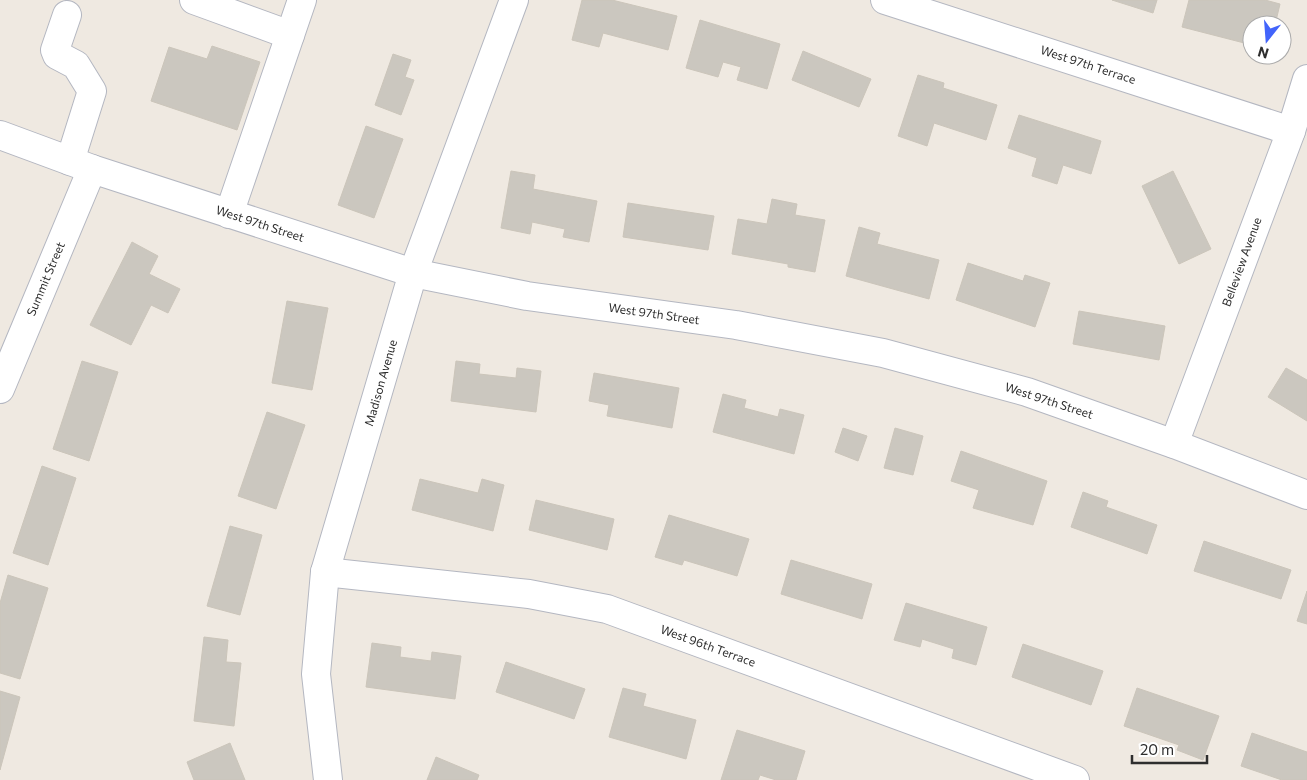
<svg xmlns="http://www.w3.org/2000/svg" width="1307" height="780" viewBox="0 0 1307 780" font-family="Commissioner,sans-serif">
	<rect width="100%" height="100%" fill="#efe9e1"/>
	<g fill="#cbc7bf" stroke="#cbc5ba">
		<path d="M 582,0 L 612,0 L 677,16 L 668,50 L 603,33 L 599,47 L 572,40 Z"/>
		<path d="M 1112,0 L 1157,0 L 1153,13 Z"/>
		<path d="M 1189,0 L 1265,0 L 1280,4 L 1275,25 L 1252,25 L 1252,45 L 1182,27 Z"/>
		<path d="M 700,20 L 780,44 L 767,89 L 737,80 L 741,67 L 723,62 L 718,77 L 686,68 Z"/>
		<path d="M 212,46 L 260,62 L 237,130 L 151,101 L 169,47 L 207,59 Z"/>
		<path d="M 803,51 L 871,79 L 859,107 L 792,80 Z"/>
		<path d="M 393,54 L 411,60 L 405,77 L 414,80 L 401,115 L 375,105 Z"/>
		<path d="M 918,75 L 944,83 L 943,88 L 997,105 L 986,140 L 934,123 L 927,146 L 898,136 Z"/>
		<path d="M 1019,115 L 1101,141 L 1091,174 L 1063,165 L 1057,184 L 1032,176 L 1037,158 L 1008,148 Z"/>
		<path d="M 366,126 L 403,139 L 374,218 L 338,205 Z"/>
		<path d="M 511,171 L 535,175 L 533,189 L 597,201 L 589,242 L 563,237 L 565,229 L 532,222 L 530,234 L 501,228 Z"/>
		<path d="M 1173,171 L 1211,249 L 1179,264 L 1142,186 Z"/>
		<path d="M 772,199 L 797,204 L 795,215 L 825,220 L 815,272 L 788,267 L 788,264 L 732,254 L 738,219 L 767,224 Z"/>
		<path d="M 628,203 L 714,216 L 708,250 L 623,237 Z"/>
		<path d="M 859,227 L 880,233 L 877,244 L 939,260 L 929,299 L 846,276 Z"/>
		<path d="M 132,242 L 158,256 L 149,274 L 180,289 L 168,313 L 151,305 L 131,345 L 90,325 Z"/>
		<path d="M 968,263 L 1023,281 L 1025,275 L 1050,283 L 1035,327 L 956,300 Z"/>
		<path d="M 287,301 L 328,308 L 312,390 L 272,383 Z"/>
		<path d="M 1079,311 L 1165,326 L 1159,360 L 1073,344 Z"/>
		<path d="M 82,361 L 118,372 L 89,461 L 53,449 Z"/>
		<path d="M 456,361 L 480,364 L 479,374 L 516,378 L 517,368 L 541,371 L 536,412 L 451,401 Z"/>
		<path d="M 1286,368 L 1307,380 L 1307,421 L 1268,397 Z"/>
		<path d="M 594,373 L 679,388 L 672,428 L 607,416 L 609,405 L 589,401 Z"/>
		<path d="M 723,394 L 746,400 L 744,408 L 778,417 L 780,409 L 804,415 L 794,454 L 713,432 Z"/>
		<path d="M 267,412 L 305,425 L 276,509 L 238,496 Z"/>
		<path d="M 843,428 L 867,436 L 858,461 L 835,452 Z"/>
		<path d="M 895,428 L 923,436 L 913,475 L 884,468 Z"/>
		<path d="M 961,451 L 1047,481 L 1033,525 L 973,508 L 979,490 L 951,481 Z"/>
		<path d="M 42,466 L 76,478 L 48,565 L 13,553 Z"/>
		<path d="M 420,479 L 478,493 L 482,479 L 504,485 L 493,531 L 412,510 Z"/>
		<path d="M 1083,492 L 1108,501 L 1106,507 L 1157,525 L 1147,554 L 1071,527 Z"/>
		<path d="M 536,500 L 614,519 L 607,550 L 529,530 Z"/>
		<path d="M 669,515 L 749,539 L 737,576 L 684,560 L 682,565 L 655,557 Z"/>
		<path d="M 230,526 L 262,535 L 240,615 L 207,606 Z"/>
		<path d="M 1204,541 L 1291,570 L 1281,599 L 1194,571 Z"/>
		<path d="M 791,560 L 872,584 L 862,619 L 781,594 Z"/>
		<path d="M 8,575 L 48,588 L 20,679 L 0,673 L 0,603 Z"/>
		<path d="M 1307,591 L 1307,624 L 1297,621 Z"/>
		<path d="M 906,603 L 987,627 L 976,665 L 952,658 L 954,649 L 922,639 L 920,647 L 894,640 Z"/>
		<path d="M 204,637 L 228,640 L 226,662 L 241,663 L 234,726 L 194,721 Z"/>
		<path d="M 372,643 L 401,647 L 400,657 L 431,661 L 432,652 L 461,656 L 455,699 L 366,687 Z"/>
		<path d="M 1023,644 L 1103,671 L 1091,705 L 1012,677 Z"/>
		<path d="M 506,662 L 585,689 L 574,719 L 496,692 Z"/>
		<path d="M 623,688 L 646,694 L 643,706 L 696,720 L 686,759 L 609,737 Z"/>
		<path d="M 1137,688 L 1219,716 L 1203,760 L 1177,750 L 1179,745 L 1124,726 Z"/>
		<path d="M 0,691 L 20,697 L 0,770 Z"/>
		<path d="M 737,730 L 805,751 L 796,780 L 776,780 L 760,775 L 758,780 L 721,780 Z"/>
		<path d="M 1252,733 L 1307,752 L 1307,780 L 1282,780 L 1241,766 Z"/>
		<path d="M 230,743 L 245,780 L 194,780 L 187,762 Z"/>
		<path d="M 436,757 L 479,775 L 477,780 L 427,780 Z"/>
	</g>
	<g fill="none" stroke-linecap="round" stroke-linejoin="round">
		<g stroke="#b4b7c1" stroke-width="30">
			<g id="minor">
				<path d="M 194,0 L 290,35"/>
				<path d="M 885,0 L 1291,131"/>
				<path d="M 67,15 L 55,50 L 57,55 L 76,65 L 92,91 L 70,161"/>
				<path d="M 0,135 L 92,169 L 413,273 L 527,296 L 736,325 L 883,353 L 1027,392 L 1174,444 L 1307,495"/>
				<path d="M 229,214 L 302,0"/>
				<path d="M 0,389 L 92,169"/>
				<path d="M 1174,444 L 1291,131 L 1307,79"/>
				<path d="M 325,572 L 529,594 L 607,609 L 1075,780"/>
				<path d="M 328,780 L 316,674 L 325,572 L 413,273 L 514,0"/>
			</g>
		</g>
		<use href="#minor" stroke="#fff" stroke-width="28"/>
	</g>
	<g text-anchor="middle" stroke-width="4.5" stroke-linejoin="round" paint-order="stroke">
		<g font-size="12" fill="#2e2e2e" stroke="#fff">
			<text transform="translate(1088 65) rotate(18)" y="4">West 97th Terrace</text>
			<text transform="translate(260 224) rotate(18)" y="4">West 97th Street</text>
			<text transform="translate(1242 262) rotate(-70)" y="4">Belleview Avenue</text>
			<text transform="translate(46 279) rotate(-67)" y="4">Summit Street</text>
			<text transform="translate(654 314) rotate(8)" y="4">West 97th Street</text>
			<text transform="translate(381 383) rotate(-74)" y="4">Madison Avenue</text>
			<text transform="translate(1049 401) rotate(18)" y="4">West 97th Street</text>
			<text transform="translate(708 646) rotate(20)" y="4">West 96th Terrace</text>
		</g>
	</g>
	<g transform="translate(1267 40) rotate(197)"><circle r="24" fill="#ffffff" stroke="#ababab"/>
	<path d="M0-4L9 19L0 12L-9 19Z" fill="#4264fb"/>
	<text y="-8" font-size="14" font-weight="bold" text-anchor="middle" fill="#2e2e2e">N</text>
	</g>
	<path d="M1132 755v8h75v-8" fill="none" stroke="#2e2e2e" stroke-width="2.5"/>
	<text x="1140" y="755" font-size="15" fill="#2e2e2e" stroke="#ffffff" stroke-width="4" paint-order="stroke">20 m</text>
</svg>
